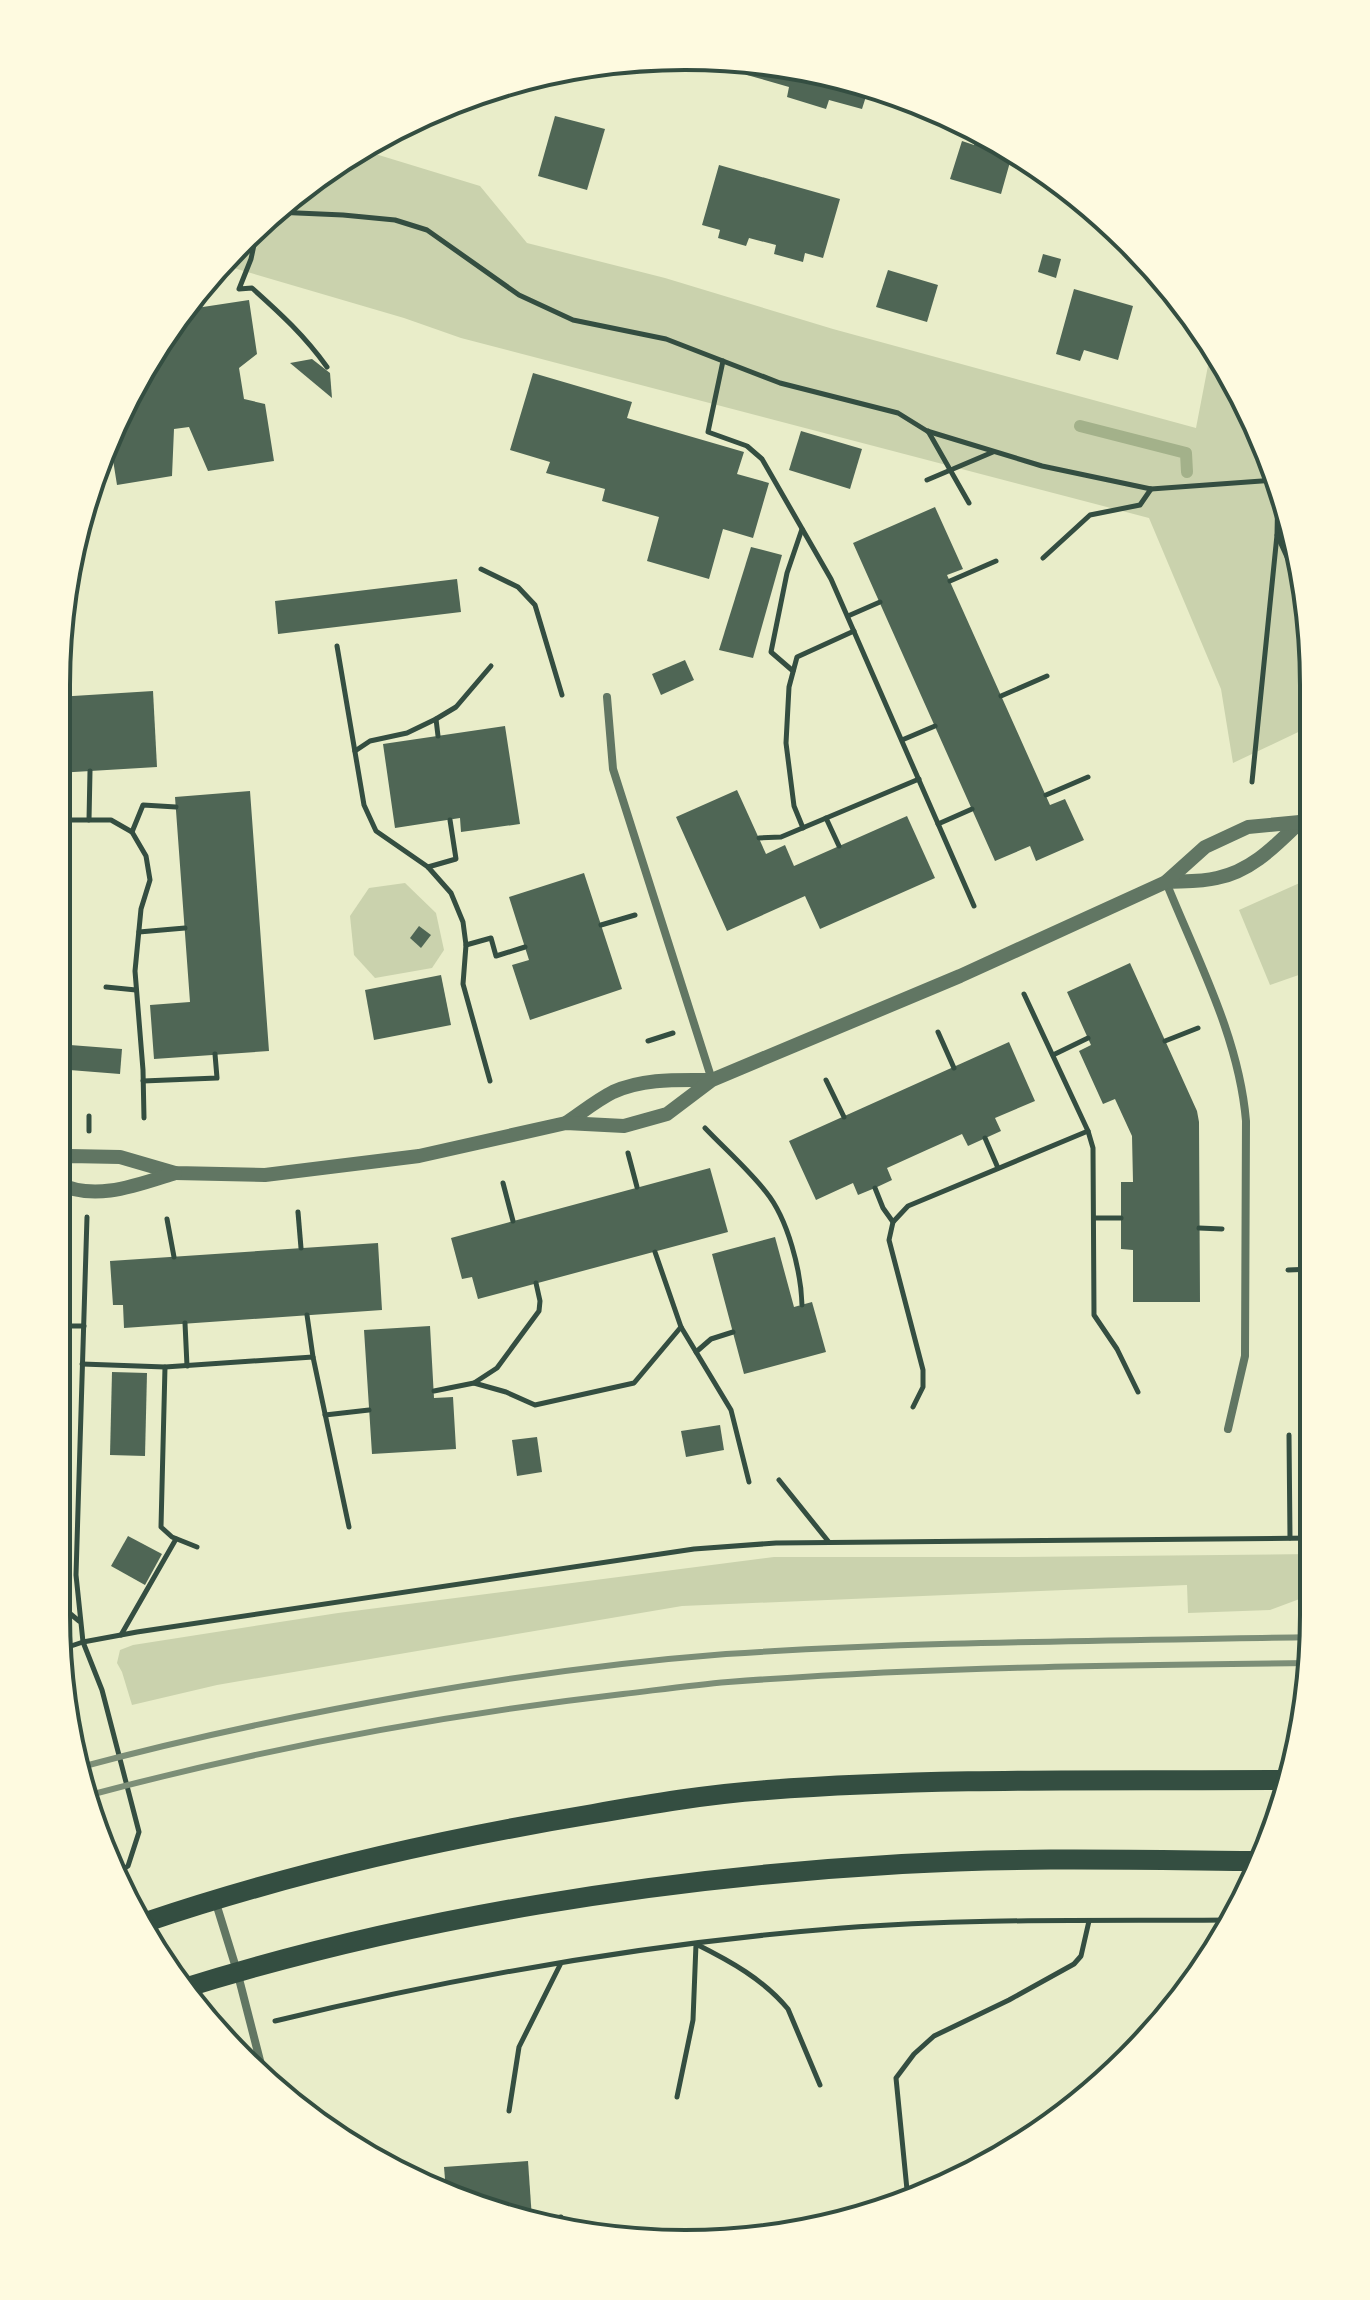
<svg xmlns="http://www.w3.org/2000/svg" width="1370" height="2300" viewBox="0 0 1370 2300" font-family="Helvetica,sans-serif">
	<rect width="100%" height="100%" fill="#e9edc9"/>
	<g fill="#cad2ad">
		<path d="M 359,149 L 480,186 L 527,243 L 665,278 L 833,329 L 1196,428 L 1212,345 L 1230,371 L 1292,522 L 1313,643 L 1313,725 L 1233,763 L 1221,689 L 1149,518 L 461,338 L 404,318 L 220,264 L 241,240 L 336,162 Z"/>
		<path d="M 1313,877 L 1313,970 L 1270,985 L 1239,910 Z"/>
		<path d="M 405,883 L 436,913 L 444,950 L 432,968 L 375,978 L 354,955 L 350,916 L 369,888 Z"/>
		<path d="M 1313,1554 L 1313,1594 L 1270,1610 L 1188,1613 L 1187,1585 L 682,1606 L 217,1685 L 132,1705 L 122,1672 L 117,1663 L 120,1650 L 133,1645 L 338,1613 L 774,1557 L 1017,1557 Z"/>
	</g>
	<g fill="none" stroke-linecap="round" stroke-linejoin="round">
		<path stroke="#a3b18a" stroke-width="12" d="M 1080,426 L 1186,453 L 1187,472"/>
	</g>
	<g fill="#4f6655">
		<path d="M 751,62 L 808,68 L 869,87 L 862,109 L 829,100 L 826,109 L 787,97 L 789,87 L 747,75 Z"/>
		<path d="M 555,116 L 605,129 L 587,190 L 538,176 Z"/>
		<path d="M 978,132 L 1027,158 L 1012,155 L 1001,194 L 950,179 L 962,141 L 974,145 Z"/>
		<path d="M 719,165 L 840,199 L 823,258 L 805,253 L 803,262 L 774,254 L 776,245 L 749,238 L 746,246 L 718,238 L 720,230 L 702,225 Z"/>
		<path d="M 1043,254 L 1061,259 L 1056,278 L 1038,272 Z"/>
		<path d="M 888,270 L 938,285 L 927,322 L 876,307 Z"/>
		<path d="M 1074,289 L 1133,306 L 1118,360 L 1084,350 L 1080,361 L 1056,354 Z"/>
		<path d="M 249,300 L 257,354 L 239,368 L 244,399 L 265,404 L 274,461 L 208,471 L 189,427 L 174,429 L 172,476 L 117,485 L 110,441 L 162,335 L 177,333 L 180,313 L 183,310 Z"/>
		<path d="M 312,359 L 330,373 L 332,398 L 290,363 Z"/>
		<path d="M 533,373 L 632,402 L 627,418 L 744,452 L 737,474 L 769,483 L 753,538 L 723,529 L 709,579 L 647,561 L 659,517 L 602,501 L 605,489 L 546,473 L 550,462 L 510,450 Z"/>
		<path d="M 801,431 L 862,449 L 850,489 L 789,470 Z"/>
		<path d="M 935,507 L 963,569 L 947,575 L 1050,805 L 1065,799 L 1084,840 L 1036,861 L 1030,846 L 995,861 L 853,543 Z"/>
		<path d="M 751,547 L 782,555 L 753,658 L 719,650 Z"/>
		<path d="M 457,579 L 461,612 L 278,634 L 275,601 Z"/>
		<path d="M 685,660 L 694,680 L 661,695 L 652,674 Z"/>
		<path d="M 153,691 L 157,767 L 57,773 L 57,697 Z"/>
		<path d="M 505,726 L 520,824 L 461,832 L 460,818 L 395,828 L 383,744 Z"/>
		<path d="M 737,790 L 766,854 L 785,845 L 794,866 L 907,816 L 935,878 L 820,929 L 805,896 L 727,931 L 676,817 Z"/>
		<path d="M 250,791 L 269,1051 L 154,1059 L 150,1005 L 190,1002 L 175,797 Z"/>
		<path d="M 584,873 L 622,989 L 530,1020 L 512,965 L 529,960 L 509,897 Z"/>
		<path d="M 419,926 L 431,935 L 421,948 L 410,938 Z"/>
		<path d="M 1130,963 L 1197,1111 L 1199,1122 L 1200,1302 L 1133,1302 L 1133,1250 L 1121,1249 L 1121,1182 L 1133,1182 L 1132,1136 L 1115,1099 L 1103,1104 L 1079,1051 L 1091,1045 L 1067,992 Z"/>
		<path d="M 441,975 L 451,1025 L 374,1040 L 365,990 Z"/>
		<path d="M 1009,1042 L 1035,1101 L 995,1118 L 1001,1131 L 968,1146 L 962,1134 L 887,1168 L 892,1180 L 875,1188 L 858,1195 L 853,1183 L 816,1200 L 789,1141 Z"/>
		<path d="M 57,1044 L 122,1049 L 120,1074 L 57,1069 Z"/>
		<path d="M 710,1168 L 728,1232 L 478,1299 L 472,1277 L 462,1279 L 451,1238 Z"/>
		<path d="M 775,1237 L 794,1307 L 812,1302 L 826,1352 L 744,1374 L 712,1254 Z"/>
		<path d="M 378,1243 L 382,1310 L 124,1328 L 123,1305 L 113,1305 L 110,1261 Z"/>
		<path d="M 430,1326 L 434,1398 L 453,1397 L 456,1449 L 372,1454 L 364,1330 Z"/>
		<path d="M 112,1372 L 147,1373 L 145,1456 L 110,1455 Z"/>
		<path d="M 720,1425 L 724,1450 L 686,1457 L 681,1431 Z"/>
		<path d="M 537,1437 L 542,1472 L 517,1476 L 512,1440 Z"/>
		<path d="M 128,1536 L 162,1554 L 145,1585 L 111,1566 Z"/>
		<path d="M 528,2161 L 532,2219 L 483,2211 L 446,2191 L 444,2167 Z"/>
	</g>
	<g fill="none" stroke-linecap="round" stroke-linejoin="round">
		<g stroke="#344e41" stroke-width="5">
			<path d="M 275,212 L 343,215 L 395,220 L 427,230 L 519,295 L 573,320 L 666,339 L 780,383 L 898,413 L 927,431 L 1042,466 L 1151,489 L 1275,480"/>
			<path d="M 258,226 L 251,259 L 239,289 L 252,288 C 280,313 305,336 327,367"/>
			<path d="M 723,361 L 708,432 L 747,446 L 762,459 L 831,579 L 974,906"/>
			<path d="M 928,431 L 969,503"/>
			<path d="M 927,480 L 993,452"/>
			<path d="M 1278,486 L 1277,535 L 1304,594"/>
			<path d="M 1043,558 L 1090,515 L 1140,505 L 1151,489"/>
			<path d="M 481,569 L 518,587 L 535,605 L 562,695"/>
			<path d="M 950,581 L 996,561"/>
			<path d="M 848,616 L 880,602"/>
			<path d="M 337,646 L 364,805 L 376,831 L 428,867 L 451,893 L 463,922 L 466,945 L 463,984 L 490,1081"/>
			<path d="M 793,671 L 771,652 L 787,573 L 802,529"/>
			<path d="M 1001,696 L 1047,676"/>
			<path d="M 438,736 L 436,719 L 456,707 L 491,666"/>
			<path d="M 902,740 L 935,726"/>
			<path d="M 355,751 L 370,741 L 407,733 L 436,719"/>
			<path d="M 1252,782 L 1277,535 L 1297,546"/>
			<path d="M 1046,795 L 1088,777"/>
			<path d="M 826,818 L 839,846"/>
			<path d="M 57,820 L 111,820 L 132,832 L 146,856 L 150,880 L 141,909 L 135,971 L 143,1070 L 144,1118"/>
			<path d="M 89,820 L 90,771"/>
			<path d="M 938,824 L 972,809"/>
			<path d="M 803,828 L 794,806 L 786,743 L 789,687 L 797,657 L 854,631"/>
			<path d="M 132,832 L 143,805 L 176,807"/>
			<path d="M 759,838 L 781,837 L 919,779"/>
			<path d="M 428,867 L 456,859 L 450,820"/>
			<path d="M 601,925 L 635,915"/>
			<path d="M 139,932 L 185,928"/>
			<path d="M 466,945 L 491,938 L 496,956 L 525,947"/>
			<path d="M 106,987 L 136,990"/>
			<path d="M 1024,994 L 1088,1131 L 1093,1148 L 1094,1315 L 1117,1349 L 1138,1392"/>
			<path d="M 938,1032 L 954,1068"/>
			<path d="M 648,1041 L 673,1033"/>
			<path d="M 1165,1041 L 1198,1028"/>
			<path d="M 1053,1055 L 1088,1038"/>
			<path d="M 826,1080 L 844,1117"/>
			<path d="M 143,1081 L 217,1078 L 215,1054"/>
			<path d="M 705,1128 C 725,1149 748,1169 766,1192 C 788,1219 801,1271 802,1305"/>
			<path d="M 89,1131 L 89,1116"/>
			<path d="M 985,1138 L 998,1168"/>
			<path d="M 628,1153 L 637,1187"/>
			<path d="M 503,1183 L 513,1221"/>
			<path d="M 875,1188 L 883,1208 L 893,1222"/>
			<path d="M 298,1212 L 301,1248"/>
			<path d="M 87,1217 L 76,1575 L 83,1642 L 102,1690 L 139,1832 L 128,1866 L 119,1872"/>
			<path d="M 1095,1218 L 1121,1218"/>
			<path d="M 167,1219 L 174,1257"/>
			<path d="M 1199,1228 L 1222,1229"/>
			<path d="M 655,1252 L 681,1327 L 731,1410 L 749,1482"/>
			<path d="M 1288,1270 L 1313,1269"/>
			<path d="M 307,1315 L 313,1357"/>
			<path d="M 185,1323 L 187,1366"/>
			<path d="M 56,1326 L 84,1326"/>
			<path d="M 696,1352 L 711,1339 L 733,1332"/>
			<path d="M 82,1364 L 165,1367 L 313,1357 L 349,1527"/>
			<path d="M 165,1367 L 161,1527 L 172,1537 L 197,1547"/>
			<path d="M 474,1383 L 506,1392 L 535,1405 L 634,1383 L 681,1327"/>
			<path d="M 434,1391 L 474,1383 L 497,1368 L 539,1311 L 540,1301 L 536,1283"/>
			<path d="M 913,1407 L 923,1387 L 923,1370 L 889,1240 L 893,1222 L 908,1206 L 1088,1131"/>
			<path d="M 325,1415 L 369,1410"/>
			<path d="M 1289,1435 L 1290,1538"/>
			<path d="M 779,1480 L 828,1541"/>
			<path d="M 56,1602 L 79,1621"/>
			<path d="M 121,1635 L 176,1539"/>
			<path d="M 62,1649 L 83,1642 L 137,1632 L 694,1549 L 776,1543 L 1313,1538"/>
			<path d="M 275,2021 C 461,1976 651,1943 842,1928 C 971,1918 1101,1921 1230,1920"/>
			<path d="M 677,2097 L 693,2020 L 696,1944 C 730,1961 763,1979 788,2009 L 820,2085"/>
			<path d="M 509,2111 L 519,2047 L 560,1965"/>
			<path d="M 908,2200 L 896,2078 L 914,2054 L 934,2036 L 1009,2000 L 1074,1964 L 1081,1956 L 1089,1921"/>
			<path d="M 546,2221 L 561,2217"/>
		</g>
		<g stroke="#617663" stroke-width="8">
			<path d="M 607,697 L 613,769 L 712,1080"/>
			<path d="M 1166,882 C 1197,959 1239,1037 1246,1121 L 1245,1356 L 1228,1429"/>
			<path d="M 215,1900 L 237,1971 L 264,2076"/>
		</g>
		<g stroke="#617663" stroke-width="14">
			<path d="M 1166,882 C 1183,881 1201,882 1217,878 C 1252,871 1276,845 1300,822"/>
			<path d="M 566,1123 C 581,1113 597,1100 613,1092 C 644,1078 678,1080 711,1080"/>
			<path d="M 57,1159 L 69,1156 L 120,1157 L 175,1173 L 265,1175 L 419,1156 L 566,1123 L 624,1126 L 667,1114 L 712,1080 L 960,976 L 1166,882 L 1205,847 L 1248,827 L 1300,822 L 1313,816"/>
			<path d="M 57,1183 C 95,1202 137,1185 175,1173"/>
		</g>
		<g stroke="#344e41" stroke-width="20">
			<path d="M 146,1922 C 291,1873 441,1839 593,1814 C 650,1804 709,1794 767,1790 C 940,1777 1115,1781 1288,1780"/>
			<path d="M 181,1989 C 411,1917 661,1878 902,1864 C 1020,1857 1140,1860 1259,1861"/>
		</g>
		<g stroke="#7c8e77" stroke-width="6">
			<path d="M 81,1767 C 192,1737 303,1714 416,1694 C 519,1676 622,1662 726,1654 C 921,1641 1117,1641 1313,1637"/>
			<path d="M 86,1796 C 262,1749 441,1715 623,1694 C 657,1690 693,1685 728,1682 C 922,1667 1117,1665 1311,1663"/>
		</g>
	</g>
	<path d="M0 0H1370V2300H0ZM685 70H685A615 615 0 0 1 1300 685V1615A615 615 0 0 1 685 2230H685A615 615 0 0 1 70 1615V685A615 615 0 0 1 685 70Z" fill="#fefae0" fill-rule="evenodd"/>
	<path fill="none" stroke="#344e41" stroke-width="4" d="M685 70H685A615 615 0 0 1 1300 685V1615A615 615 0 0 1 685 2230H685A615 615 0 0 1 70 1615V685A615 615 0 0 1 685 70Z"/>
</svg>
